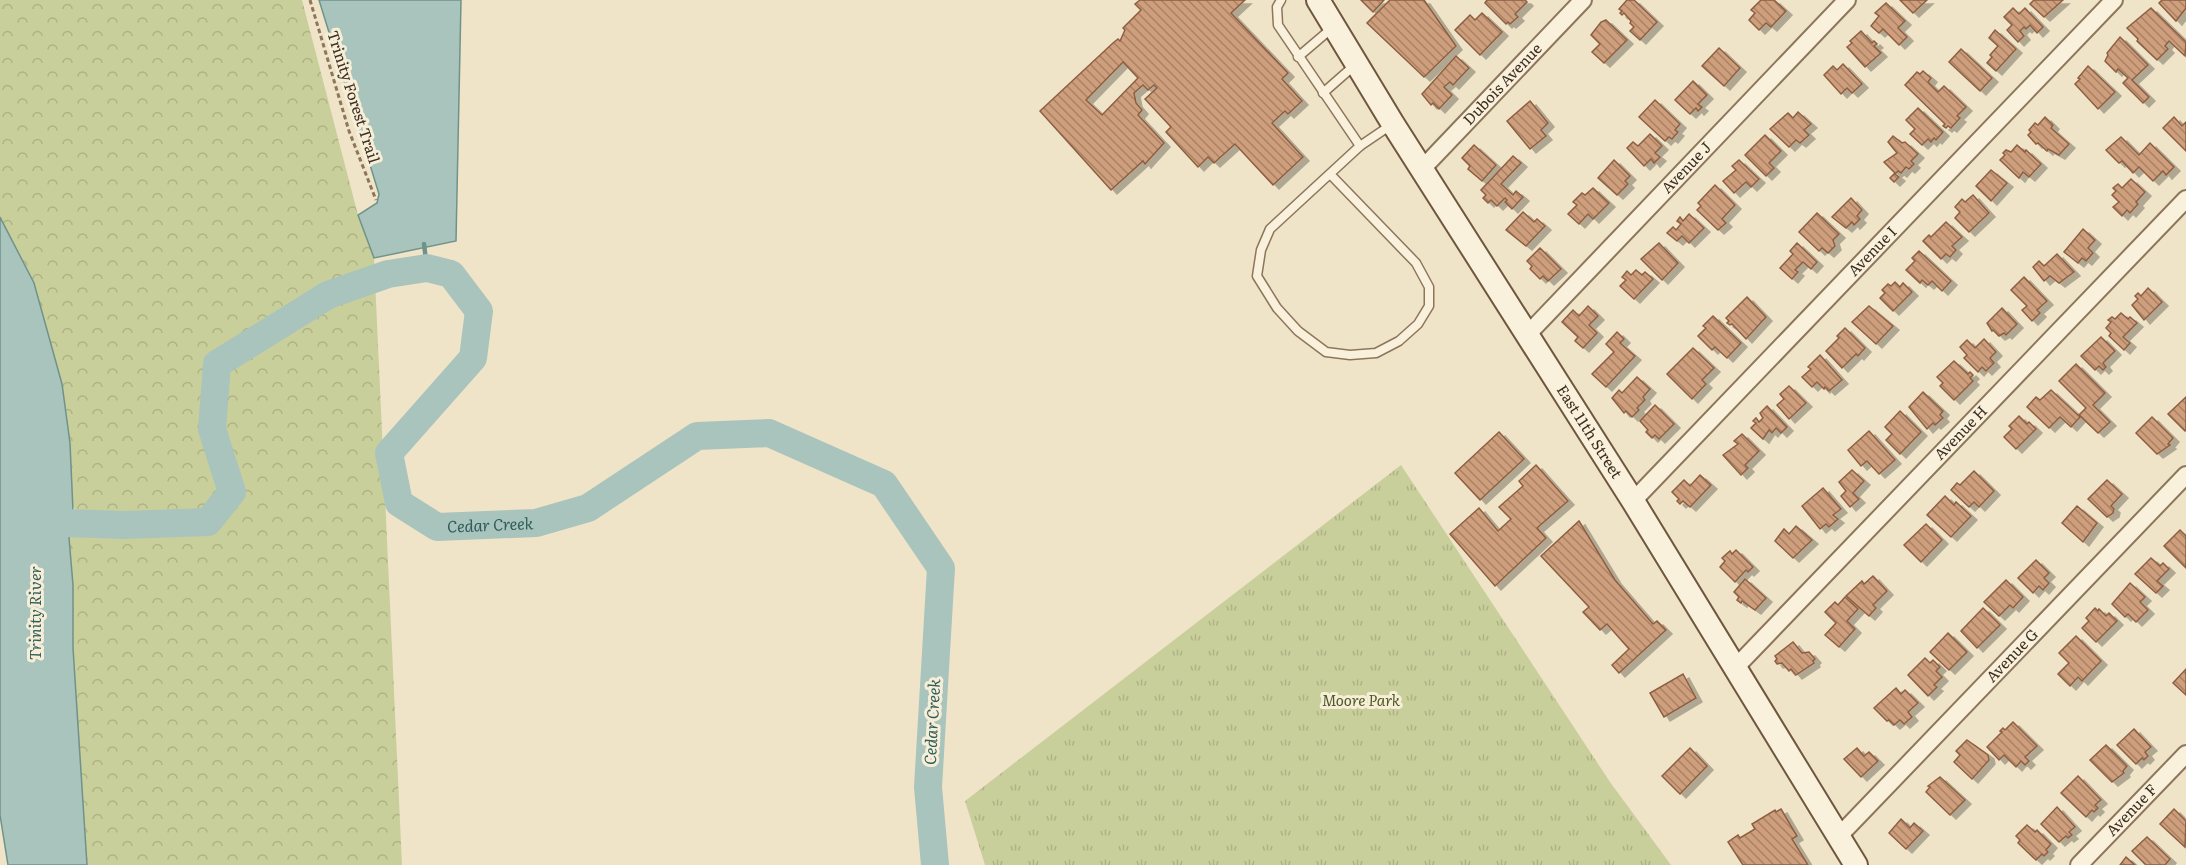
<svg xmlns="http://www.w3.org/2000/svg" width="2186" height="865" viewBox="0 0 2186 865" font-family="Literata,serif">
	<defs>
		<pattern id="forest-crowns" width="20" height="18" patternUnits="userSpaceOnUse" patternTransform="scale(1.5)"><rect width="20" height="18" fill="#c9cf9b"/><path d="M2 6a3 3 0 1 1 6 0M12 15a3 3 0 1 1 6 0" fill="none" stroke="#aeb285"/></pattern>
		<pattern id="park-tufts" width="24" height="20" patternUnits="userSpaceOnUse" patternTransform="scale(1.5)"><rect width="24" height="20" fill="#c9cf9b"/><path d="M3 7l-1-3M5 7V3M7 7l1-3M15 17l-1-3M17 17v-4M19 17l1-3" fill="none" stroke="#aeb285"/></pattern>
		<pattern id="building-back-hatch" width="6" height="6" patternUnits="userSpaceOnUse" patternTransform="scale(1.5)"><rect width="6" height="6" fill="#cf9f7d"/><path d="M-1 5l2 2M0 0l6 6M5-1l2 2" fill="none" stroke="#a98266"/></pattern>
		<filter id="shadow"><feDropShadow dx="6" dy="4" stdDeviation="0" flood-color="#0004"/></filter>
	</defs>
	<rect width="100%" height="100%" fill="#f0e4c8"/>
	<path fill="url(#forest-crowns)" d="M 0,0 L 302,0 L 358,215 L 374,258 L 402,865 L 66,865 L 52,577 L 77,513 L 44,451 L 0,325 Z"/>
	<path fill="url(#park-tufts)" d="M 1401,465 L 1610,782 L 1671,865 L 985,865 L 965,801 Z"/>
	<g fill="#a9c4bc" stroke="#6f938a" stroke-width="1.5">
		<path d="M 319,0 L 461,0 L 456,241 L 374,258 L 358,215 L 377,203 L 379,194 Z"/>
		<path d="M 0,217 L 34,283 L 62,384 L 70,443 L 73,511 L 69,538 L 73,585 L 73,648 L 87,865 L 8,865 L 0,815 Z"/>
	</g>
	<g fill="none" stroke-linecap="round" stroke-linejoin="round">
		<path stroke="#6f938a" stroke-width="4.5" d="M 424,244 L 427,268"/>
		<path stroke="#a9c4bc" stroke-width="28" id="s1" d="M 36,522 L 124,525 L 208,522 L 232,492 L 212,429 L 217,364 L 328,295 L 388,274 L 427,268 L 451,274 L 479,311 L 473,358 L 389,453 L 399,503 L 437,527 L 536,523 L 588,508 L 697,436 L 769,433 L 884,484 L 941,568 L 928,787 L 935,865"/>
	</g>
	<g fill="url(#building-back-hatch)" stroke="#8d5f41" stroke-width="1.5" fill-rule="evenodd" filter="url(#shadow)">
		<path d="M 1140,0 L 1245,0 L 1231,13 L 1288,73 L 1282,79 L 1302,101 L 1288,114 L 1285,111 L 1272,123 L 1303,157 L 1273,185 L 1235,144 L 1214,163 L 1208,157 L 1198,167 L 1166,132 L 1171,127 L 1145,99 L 1157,88 L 1154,85 L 1148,90 L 1143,85 L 1134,93 L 1136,103 L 1142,110 L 1138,115 L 1164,143 L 1145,164 L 1143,161 L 1111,190 L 1040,111 L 1113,43 L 1118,39 L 1120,41 L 1125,30 L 1123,28 L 1141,10 L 1135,4 ZM 1123,62 L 1138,78 L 1102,115 L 1086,100 Z"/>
		<path d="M 1361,0 L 1384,0 L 1373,12 Z"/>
		<path d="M 1390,0 L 1424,0 L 1456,46 L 1424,77 L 1367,23 Z"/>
		<path d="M 1487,0 L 1525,0 L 1527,2 L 1515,14 L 1518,17 L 1510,24 L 1508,22 L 1506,24 L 1485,3 Z"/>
		<path d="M 1627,0 L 1634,0 L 1657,22 L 1640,40 L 1630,31 L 1634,27 L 1630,23 L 1631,21 L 1624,13 L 1622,15 L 1620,13 L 1622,11 L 1619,9 Z"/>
		<path d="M 1761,0 L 1774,0 L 1786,11 L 1771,27 L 1766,23 L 1759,30 L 1749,20 L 1755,13 L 1751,10 Z"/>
		<path d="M 1900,0 L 1927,0 L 1913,13 Z"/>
		<path d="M 2034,0 L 2063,0 L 2044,17 L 2030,4 Z"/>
		<path d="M 2162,0 L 2186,0 L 2186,8 L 2176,21 L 2159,3 Z"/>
		<path d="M 1886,3 L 1905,21 L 1898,28 L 1907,37 L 1899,45 L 1883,29 L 1879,33 L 1871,26 L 1879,16 L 1875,13 Z"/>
		<path d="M 2013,8 L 2019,14 L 2025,8 L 2043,27 L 2037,33 L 2030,25 L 2026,29 L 2024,27 L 2020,31 L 2024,36 L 2018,42 L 2007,30 L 2012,25 L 2004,17 Z"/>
		<path d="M 2151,8 L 2186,42 L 2185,56 L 2169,41 L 2165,46 L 2168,49 L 2157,60 L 2137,41 L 2138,39 L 2127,28 Z"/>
		<path d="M 1482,13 L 1502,32 L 1480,55 L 1455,30 L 1470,15 L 1475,20 Z"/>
		<path d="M 1606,20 L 1627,40 L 1604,63 L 1592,52 L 1600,44 L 1591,35 L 1601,22 Z"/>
		<path d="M 1995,30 L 2016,49 L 1996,71 L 1987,63 L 1992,57 L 1990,55 L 1998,46 L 1989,38 Z"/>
		<path d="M 1861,31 L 1872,43 L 1874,41 L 1877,44 L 1874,46 L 1881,53 L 1865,67 L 1847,47 L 1852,43 L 1850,41 Z"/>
		<path d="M 2120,37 L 2148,65 L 2132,80 L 2149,97 L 2143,103 L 2123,83 L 2128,78 L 2118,69 L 2116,72 L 2105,61 L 2108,55 L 2107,53 Z"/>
		<path d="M 1719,48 L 1740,68 L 1724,86 L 1702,66 Z"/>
		<path d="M 1961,49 L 1992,78 L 1980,91 L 1949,62 Z"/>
		<path d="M 1456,56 L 1469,68 L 1453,85 L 1450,82 L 1444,87 L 1452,95 L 1439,109 L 1433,103 L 1431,105 L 1422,94 Z"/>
		<path d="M 1843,64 L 1862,84 L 1852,93 L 1847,88 L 1841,94 L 1824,75 L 1833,66 L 1837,70 Z"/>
		<path d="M 2088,66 L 2115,92 L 2098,109 L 2075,84 L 2080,79 L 2078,78 Z"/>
		<path d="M 1923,71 L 1931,78 L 1928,82 L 1938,92 L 1944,86 L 1966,107 L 1957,116 L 1960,118 L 1951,128 L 1948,126 L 1946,128 L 1943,126 L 1945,124 L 1905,85 L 1917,72 L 1920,74 Z"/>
		<path d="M 1693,81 L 1707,95 L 1698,104 L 1702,107 L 1698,111 L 1696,108 L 1690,114 L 1675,100 Z"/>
		<path d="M 1655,100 L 1680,124 L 1675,130 L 1678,132 L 1672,139 L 1669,137 L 1665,141 L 1639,117 Z"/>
		<path d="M 1530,101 L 1548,123 L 1541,130 L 1546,136 L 1530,149 L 1507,121 Z"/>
		<path d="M 1918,108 L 1943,132 L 1936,140 L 1934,138 L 1931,142 L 1928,139 L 1922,145 L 1910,134 L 1915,129 L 1906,120 Z"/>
		<path d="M 1798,112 L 1811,124 L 1804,130 L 1809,135 L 1800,143 L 1796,140 L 1789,147 L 1770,129 L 1788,113 L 1793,118 Z"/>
		<path d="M 2045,117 L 2053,125 L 2051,128 L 2069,144 L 2059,155 L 2048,149 L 2047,151 L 2038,143 L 2036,144 L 2028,135 L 2031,132 L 2029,130 L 2035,123 L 2038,125 Z"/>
		<path d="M 2174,117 L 2182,126 L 2186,122 L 2186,151 L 2163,128 Z"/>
		<path d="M 1650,134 L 1662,146 L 1655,153 L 1660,157 L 1654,163 L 1651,159 L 1644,166 L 1627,148 L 1633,142 L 1638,146 Z"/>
		<path d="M 1765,135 L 1781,151 L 1769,163 L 1774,168 L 1766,176 L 1745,155 Z"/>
		<path d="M 1893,136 L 1902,143 L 1905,142 L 1918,154 L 1911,161 L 1914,164 L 1909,169 L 1906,167 L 1901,173 L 1898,171 L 1895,174 L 1899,177 L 1894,182 L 1890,178 L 1895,173 L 1884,162 L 1897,153 L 1888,142 Z"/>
		<path d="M 2121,137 L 2139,155 L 2150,143 L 2174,167 L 2166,175 L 2163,171 L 2153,181 L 2139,167 L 2133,173 L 2122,161 L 2119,163 L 2106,150 Z"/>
		<path d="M 1474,145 L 1496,165 L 1482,181 L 1468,169 L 1470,166 L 1462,158 Z"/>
		<path d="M 2017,145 L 2025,152 L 2026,150 L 2041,164 L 2029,177 L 2023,172 L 2019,178 L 2000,160 L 2005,155 L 2003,153 L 2006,150 L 2011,152 Z"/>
		<path d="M 1513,156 L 1521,163 L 1501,184 L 1513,195 L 1516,191 L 1523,197 L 1512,209 L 1505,202 L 1507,200 L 1505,198 L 1497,206 L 1491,200 L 1488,203 L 1483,198 L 1486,195 L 1481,190 Z"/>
		<path d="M 1614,160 L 1630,176 L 1625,181 L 1628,184 L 1617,195 L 1598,178 Z"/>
		<path d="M 1739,160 L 1759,179 L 1751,187 L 1746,182 L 1734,193 L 1723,181 L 1736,170 L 1732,166 Z"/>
		<path d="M 1991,170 L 2007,183 L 1991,201 L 1976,186 Z"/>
		<path d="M 2131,179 L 2145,192 L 2136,202 L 2138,204 L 2130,213 L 2127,210 L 2122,216 L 2113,207 L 2119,202 L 2112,195 L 2116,191 L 2113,188 L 2118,184 L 2122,188 Z"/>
		<path d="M 1715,185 L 1735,205 L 1722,219 L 1726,223 L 1718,230 L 1697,210 L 1701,206 L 1698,203 Z"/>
		<path d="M 1593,188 L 1609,203 L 1593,219 L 1588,214 L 1579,224 L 1568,214 L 1577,205 L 1573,202 L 1582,193 L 1585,195 Z"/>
		<path d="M 1973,195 L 1989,213 L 1969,232 L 1955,218 L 1960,212 L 1955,207 L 1962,199 L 1965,202 Z"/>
		<path d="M 1851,198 L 1862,210 L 1857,216 L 1860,219 L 1854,225 L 1852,222 L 1846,228 L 1832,217 Z"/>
		<path d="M 1523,212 L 1534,222 L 1537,219 L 1545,226 L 1526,246 L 1506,230 Z"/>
		<path d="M 1817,213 L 1839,234 L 1833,240 L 1835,246 L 1828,253 L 1822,248 L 1819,251 L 1799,232 Z"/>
		<path d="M 1689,214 L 1704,228 L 1689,243 L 1682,236 L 1677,241 L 1667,233 L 1673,227 L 1676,230 L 1681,224 L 1677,221 L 1680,217 L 1683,221 Z"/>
		<path d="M 1946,222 L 1962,237 L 1952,246 L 1956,250 L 1950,257 L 1946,254 L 1941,259 L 1923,241 L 1929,235 L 1931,237 Z"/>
		<path d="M 2083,229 L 2095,240 L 2088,248 L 2093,253 L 2086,261 L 2082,258 L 2078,263 L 2064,252 Z"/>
		<path d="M 1659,243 L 1678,263 L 1662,280 L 1641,259 Z"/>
		<path d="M 1797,243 L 1817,262 L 1811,269 L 1803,262 L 1795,270 L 1798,272 L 1792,279 L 1780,268 L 1793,254 L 1790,251 Z"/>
		<path d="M 1540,248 L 1561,269 L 1548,281 L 1543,276 L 1540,279 L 1530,269 L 1532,266 L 1527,261 Z"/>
		<path d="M 1919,251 L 1951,281 L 1942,291 L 1932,281 L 1928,285 L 1922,280 L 1920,283 L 1906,270 L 1915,261 L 1912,258 Z"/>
		<path d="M 2057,254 L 2074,272 L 2059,283 L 2050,276 L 2044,281 L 2033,267 L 2039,261 L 2044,266 Z"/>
		<path d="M 1636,270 L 1642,275 L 1645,272 L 1653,279 L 1634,299 L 1620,286 L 1626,280 L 1622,277 L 1627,271 L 1631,275 Z"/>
		<path d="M 2024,277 L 2047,301 L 2037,310 L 2040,313 L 2032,321 L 2022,310 L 2027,306 L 2011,290 Z"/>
		<path d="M 1895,282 L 1900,287 L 1903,283 L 1912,292 L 1893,311 L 1880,298 L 1885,293 L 1882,290 L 1888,284 L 1891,286 Z"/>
		<path d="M 2148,288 L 2162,302 L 2144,320 L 2132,305 L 2138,299 L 2135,296 L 2138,293 L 2141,296 Z"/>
		<path d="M 1747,297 L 1766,317 L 1746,339 L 1732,324 L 1730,325 L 1727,323 L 1729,321 L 1726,318 Z"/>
		<path d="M 1588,306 L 1598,316 L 1589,325 L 1597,333 L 1583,348 L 1575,341 L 1578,337 L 1562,322 L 1573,310 L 1579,316 Z"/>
		<path d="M 1869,306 L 1893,326 L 1876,344 L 1852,322 Z"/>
		<path d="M 2002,308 L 2017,324 L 2006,335 L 2004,333 L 1999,336 L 1993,330 L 1992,331 L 1987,323 Z"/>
		<path d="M 2121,313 L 2128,319 L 2130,317 L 2137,323 L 2123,337 L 2130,343 L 2124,350 L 2109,336 L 2111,333 L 2106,328 L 2111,322 L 2108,320 L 2112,317 L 2115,319 Z"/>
		<path d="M 1713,316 L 1741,343 L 1727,358 L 1715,347 L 1712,350 L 1698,336 L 1706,328 L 1703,326 Z"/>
		<path d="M 1845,328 L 1865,348 L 1858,356 L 1856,354 L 1842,368 L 1826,351 L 1839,338 L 1837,336 Z"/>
		<path d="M 1617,332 L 1624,339 L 1620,343 L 1635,356 L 1606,387 L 1592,374 L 1614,352 L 1606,344 Z"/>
		<path d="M 2101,337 L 2115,351 L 2103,363 L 2106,367 L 2103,370 L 2099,366 L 2095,370 L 2081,356 Z"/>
		<path d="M 1984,339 L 1996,352 L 1990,358 L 1994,363 L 1986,371 L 1982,367 L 1978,372 L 1964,358 L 1967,355 L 1960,347 L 1967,340 L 1975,348 Z"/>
		<path d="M 1693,348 L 1714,368 L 1702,380 L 1706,384 L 1692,399 L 1667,374 Z"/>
		<path d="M 1820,355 L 1842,380 L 1829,391 L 1825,387 L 1824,389 L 1817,382 L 1812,387 L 1802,377 L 1811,369 L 1808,367 Z"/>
		<path d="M 1954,361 L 1968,374 L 1970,372 L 1973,375 L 1970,378 L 1973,381 L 1954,400 L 1940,386 L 1943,383 L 1937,377 Z"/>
		<path d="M 2076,364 L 2105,393 L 2093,405 L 2110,422 L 2098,433 L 2079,415 L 2086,408 L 2059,381 Z"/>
		<path d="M 1637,377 L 1650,389 L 1643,397 L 1645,400 L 1637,408 L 1639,410 L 1632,417 L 1626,411 L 1624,413 L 1612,398 L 1619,390 L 1622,393 Z"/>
		<path d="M 1789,386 L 1806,403 L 1789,419 L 1777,405 L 1784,399 L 1780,394 Z"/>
		<path d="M 2051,390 L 2080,417 L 2071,427 L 2060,417 L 2049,428 L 2027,407 L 2036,397 L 2040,400 Z"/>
		<path d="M 1923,392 L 1943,411 L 1940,415 L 1943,418 L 1935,425 L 1933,423 L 1927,429 L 1909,407 Z"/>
		<path d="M 2186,397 L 2186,430 L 2185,431 L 2168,414 Z"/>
		<path d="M 1655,405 L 1674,424 L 1659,439 L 1655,435 L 1652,438 L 1646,432 L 1648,430 L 1640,421 Z"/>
		<path d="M 1767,406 L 1787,427 L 1781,433 L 1776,428 L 1772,433 L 1769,430 L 1763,439 L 1751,428 L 1756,423 L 1753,421 L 1756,418 L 1759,422 L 1763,418 L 1760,413 Z"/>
		<path d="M 1900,411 L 1921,432 L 1900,454 L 1886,440 L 1892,434 L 1885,427 Z"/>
		<path d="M 2019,416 L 2027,424 L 2029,422 L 2036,429 L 2016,449 L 2004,437 L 2012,429 L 2009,426 Z"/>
		<path d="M 2152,417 L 2173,438 L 2168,444 L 2170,445 L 2157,454 L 2136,433 Z"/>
		<path d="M 1869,431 L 1895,460 L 1879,474 L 1867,461 L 1861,466 L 1848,450 Z"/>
		<path d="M 1499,432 L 1524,459 L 1480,500 L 1455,473 Z"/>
		<path d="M 1742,434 L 1759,451 L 1745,465 L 1748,468 L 1741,475 L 1723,455 L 1738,444 L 1734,441 Z"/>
		<path d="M 1536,465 L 1568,501 L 1537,528 L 1546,538 L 1495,586 L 1450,534 L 1479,508 L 1498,531 L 1511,519 L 1499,507 L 1523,486 L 1519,481 Z"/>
		<path d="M 1852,470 L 1864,481 L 1853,493 L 1859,499 L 1850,507 L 1841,496 L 1846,491 L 1839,482 Z"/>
		<path d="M 1974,471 L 1994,491 L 1979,507 L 1974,502 L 1969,507 L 1951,490 L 1957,483 L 1960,485 Z"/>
		<path d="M 1700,475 L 1711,485 L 1690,507 L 1683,501 L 1680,504 L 1677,501 L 1679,499 L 1672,492 L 1684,480 L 1690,486 Z"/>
		<path d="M 2107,480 L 2122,494 L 2111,506 L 2114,509 L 2113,513 L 2107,517 L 2088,499 Z"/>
		<path d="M 1823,488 L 1841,509 L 1833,515 L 1838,519 L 1829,527 L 1826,524 L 1820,529 L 1802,506 Z"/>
		<path d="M 1945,496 L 1954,505 L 1956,502 L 1971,516 L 1951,537 L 1927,515 Z"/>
		<path d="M 2077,506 L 2097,523 L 2083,542 L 2062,523 Z"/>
		<path d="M 1579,521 L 1615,580 L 1653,624 L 1657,621 L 1666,630 L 1619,673 L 1612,665 L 1629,649 L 1607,624 L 1600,630 L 1583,612 L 1589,607 L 1541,556 Z"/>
		<path d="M 1926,524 L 1942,540 L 1921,562 L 1904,545 Z"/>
		<path d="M 1796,526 L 1812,540 L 1793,558 L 1775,541 L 1784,529 L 1789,534 Z"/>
		<path d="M 2180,530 L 2186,536 L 2186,568 L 2164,546 Z"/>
		<path d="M 1736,550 L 1753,567 L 1748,572 L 1746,570 L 1735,582 L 1720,567 L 1725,561 L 1722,558 L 1730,551 L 1732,554 Z"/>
		<path d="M 2151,558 L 2160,566 L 2163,563 L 2169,569 L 2157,581 L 2163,586 L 2156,593 L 2135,574 Z"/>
		<path d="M 2036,560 L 2049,573 L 2044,578 L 2049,583 L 2043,590 L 2039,586 L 2033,593 L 2018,578 Z"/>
		<path d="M 1873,576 L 1887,591 L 1873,605 L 1876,608 L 1869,616 L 1846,596 L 1862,581 L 1864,584 Z"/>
		<path d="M 1745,579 L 1766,598 L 1755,610 L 1742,601 L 1741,603 L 1737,600 L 1739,597 L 1734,592 Z"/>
		<path d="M 2006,580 L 2023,597 L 2013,608 L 2010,605 L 1999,616 L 1984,602 Z"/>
		<path d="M 2130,583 L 2145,597 L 2140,602 L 2148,610 L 2136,622 L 2128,614 L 2125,617 L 2112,604 Z"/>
		<path d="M 1845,597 L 1858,609 L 1847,621 L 1855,629 L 1839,647 L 1825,635 L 1836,623 L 1825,612 L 1835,602 L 1838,605 Z"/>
		<path d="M 1983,608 L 2000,625 L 1977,648 L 1961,631 Z"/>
		<path d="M 2095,608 L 2098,611 L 2099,609 L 2106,616 L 2109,613 L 2117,621 L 2096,642 L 2082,628 L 2089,621 L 2086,618 Z"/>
		<path d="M 1948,633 L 1967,652 L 1949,670 L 1930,652 Z"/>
		<path d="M 2076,636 L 2101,661 L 2082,681 L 2078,677 L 2070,686 L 2058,674 L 2069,663 L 2059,653 Z"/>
		<path d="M 1793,642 L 1802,653 L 1809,652 L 1815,659 L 1813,661 L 1814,663 L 1796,675 L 1791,669 L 1789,671 L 1782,663 L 1777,664 L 1775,661 L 1777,659 L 1775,656 Z"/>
		<path d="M 1925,658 L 1930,663 L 1933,660 L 1940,667 L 1936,671 L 1942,677 L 1934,685 L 1937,687 L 1928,696 L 1908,675 Z"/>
		<path d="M 2186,669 L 2186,695 L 2173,683 Z"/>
		<path d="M 1683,674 L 1696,698 L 1664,717 L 1650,693 Z"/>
		<path d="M 1896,688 L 1901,694 L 1905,690 L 1918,703 L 1908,712 L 1912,717 L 1904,724 L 1900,720 L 1894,725 L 1889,720 L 1887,721 L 1874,708 Z"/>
		<path d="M 2013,722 L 2037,746 L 2025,757 L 2029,761 L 2025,765 L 2021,761 L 2016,767 L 2004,755 L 1999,760 L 1987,747 L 2002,732 L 2000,731 L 2003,728 L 2005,730 Z"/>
		<path d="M 2134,729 L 2151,747 L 2145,752 L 2148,756 L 2144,760 L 2142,758 L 2136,764 L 2117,745 Z"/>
		<path d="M 1967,740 L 1988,755 L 1989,760 L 1972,779 L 1954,762 L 1960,755 L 1956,751 Z"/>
		<path d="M 2106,745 L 2127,766 L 2123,771 L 2124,773 L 2112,782 L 2090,760 Z"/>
		<path d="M 1690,748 L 1707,766 L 1680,794 L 1662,776 Z"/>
		<path d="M 1857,748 L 1864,756 L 1869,752 L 1878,761 L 1861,777 L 1844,759 Z"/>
		<path d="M 2078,776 L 2101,800 L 2095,805 L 2098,808 L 2094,812 L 2092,810 L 2086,817 L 2061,793 Z"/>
		<path d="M 1940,777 L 1965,800 L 1950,815 L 1926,792 L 1930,787 L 1928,786 Z"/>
		<path d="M 2057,807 L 2075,827 L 2069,832 L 2072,835 L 2068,838 L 2066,836 L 2059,842 L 2041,824 Z"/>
		<path d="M 1781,809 L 1797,836 L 1792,839 L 1808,865 L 1743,865 L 1728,842 L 1738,835 L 1740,838 L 1755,829 L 1752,824 L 1775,810 L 1776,812 Z"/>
		<path d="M 2174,809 L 2186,821 L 2185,847 L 2160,824 Z"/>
		<path d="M 1901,819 L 1910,828 L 1914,823 L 1923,831 L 1906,849 L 1889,833 Z"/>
		<path d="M 2027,825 L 2035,832 L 2037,830 L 2051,844 L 2046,850 L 2048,852 L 2044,856 L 2042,854 L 2036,860 L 2018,843 L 2020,840 L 2016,836 Z"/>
		<path d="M 2147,837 L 2170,859 L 2165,865 L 2146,865 L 2132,851 Z"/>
		<path d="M 2126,857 L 2135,865 L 2120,865 Z"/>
	</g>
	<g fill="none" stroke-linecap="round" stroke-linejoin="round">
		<g stroke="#8d765c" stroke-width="11">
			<g id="lane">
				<path d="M 1281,0 L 1277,7 L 1278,25 L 1360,146 L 1391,125"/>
				<path d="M 1298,57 L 1332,28"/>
				<path d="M 1323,93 L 1356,64"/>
				<path d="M 1330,174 L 1416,263 L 1429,287 L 1429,306 L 1418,324 L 1399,341 L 1376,353 L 1350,355 L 1326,352 L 1298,331 L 1277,308 L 1257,276 L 1261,250 L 1270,229 L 1360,146"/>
			</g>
		</g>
		<g stroke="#8d765c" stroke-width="20">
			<g id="street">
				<path id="s2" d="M 1422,169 L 1583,0"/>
				<path id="s3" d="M 1527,335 L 1847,0"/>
				<path id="s4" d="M 1633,501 L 2114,0"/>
				<path id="s5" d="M 1735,668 L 2186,199"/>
				<path id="s6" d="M 1839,836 L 2186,475"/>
				<path id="s7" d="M 2079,865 L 2186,754"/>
			</g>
		</g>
		<g stroke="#6f573f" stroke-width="26">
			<g id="secondary">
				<path id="s8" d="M 1318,0 L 1393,124 L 1633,501 L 1856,865"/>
			</g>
		</g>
		<path stroke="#8d765c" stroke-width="3" stroke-dasharray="4.5 3" stroke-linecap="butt" d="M 310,0 L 349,131 L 376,200"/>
		<use href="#lane" stroke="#faf1dc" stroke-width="8"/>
		<use href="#street" stroke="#faf1dc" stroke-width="16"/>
		<use href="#secondary" stroke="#faf1dc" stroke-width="22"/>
	</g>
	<g text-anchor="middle" stroke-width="6" stroke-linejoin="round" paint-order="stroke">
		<g font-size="15" fill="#3d2e20" stroke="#f7eed8">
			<text dy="5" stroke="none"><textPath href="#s2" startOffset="117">Dubois Avenue</textPath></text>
			<text transform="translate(353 97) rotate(72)" y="5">Trinity Forest Trail</text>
			<text dy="5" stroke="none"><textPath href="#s3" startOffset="231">Avenue J</textPath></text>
			<text dy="5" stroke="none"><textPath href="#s4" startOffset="346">Avenue I</textPath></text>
			<text dy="5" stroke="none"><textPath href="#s8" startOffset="510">East 11th Street</textPath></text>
			<text dy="5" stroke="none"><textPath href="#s5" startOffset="326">Avenue H</textPath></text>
			<text dy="5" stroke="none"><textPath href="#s6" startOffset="250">Avenue G</textPath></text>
			<text dy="5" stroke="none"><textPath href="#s7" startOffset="76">Avenue F</textPath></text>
		</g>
		<g font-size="15" font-style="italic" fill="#4d5a26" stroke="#f7eed8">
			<text x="1361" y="706">Moore Park</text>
		</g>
		<g font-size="16" font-style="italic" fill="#2f5d5a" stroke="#f7eed8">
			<text dy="6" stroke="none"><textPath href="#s1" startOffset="970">Cedar Creek</textPath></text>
			<text transform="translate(35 613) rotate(-90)" y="6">Trinity River</text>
			<text transform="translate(932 722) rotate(-87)" y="6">Cedar Creek</text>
		</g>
	</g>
</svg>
